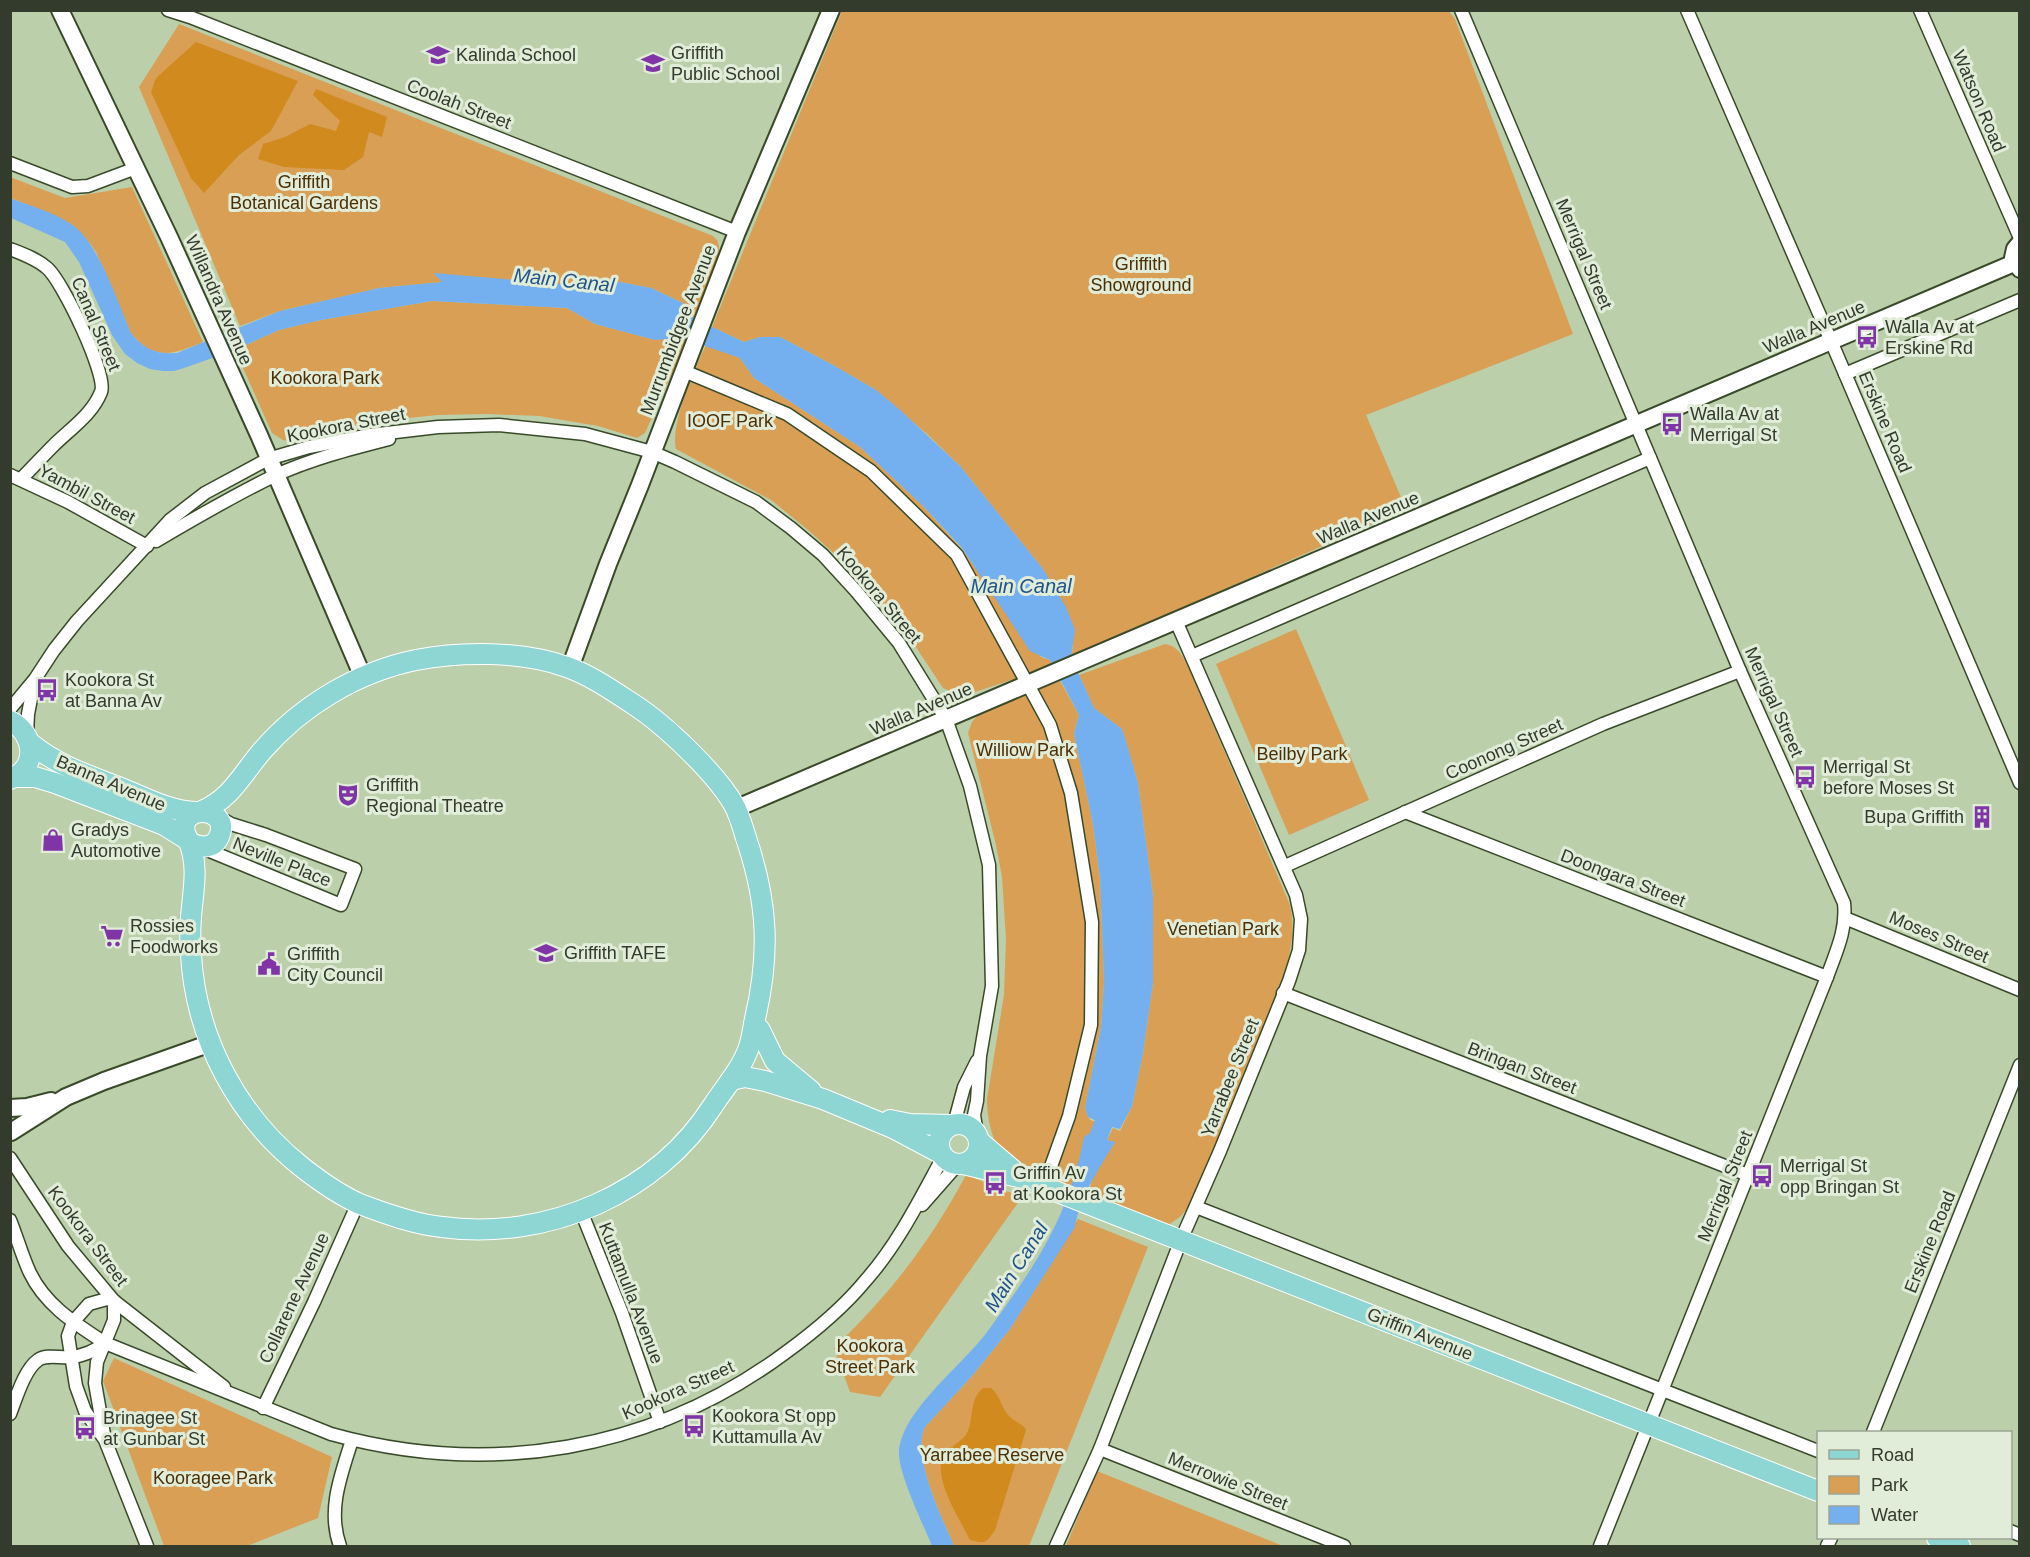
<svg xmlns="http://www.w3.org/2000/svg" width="2030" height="1557" viewBox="0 0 2030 1557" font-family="Arial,sans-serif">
	<rect width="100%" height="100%" fill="#bbd0aa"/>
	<g fill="#d89f55">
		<path d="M 1448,10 L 1455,19 L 1573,334 L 1366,415 L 1406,509 L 1071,657 L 1073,646 L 1043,569 L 960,466 L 928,435 L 876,390 L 833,365 L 780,337 L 760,337 L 744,342 L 712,327 L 842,11 Z"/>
		<path d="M 179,24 L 713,236 L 717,240 C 727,262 703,298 693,318 L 683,303 L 651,288 L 609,280 L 572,285 L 435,274 L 443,282 L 379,288 L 280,311 L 240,326 L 139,87 Z"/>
		<path d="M 10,177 L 65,198 L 132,187 L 203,342 C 174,354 154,362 131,333 L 96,252 C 77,221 42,211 11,198 Z"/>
		<path d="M 432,301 L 567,308 L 595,324 L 655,340 L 678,337 L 687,340 L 645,433 L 637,438 L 598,426 L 539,416 L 487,414 L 438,415 L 399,419 L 301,444 L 283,440 L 272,433 L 235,350 L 279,330 L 321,320 Z"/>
		<path d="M 706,345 L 740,358 L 754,378 L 860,447 L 923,506 L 961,548 L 1041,657 L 1050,660 L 1054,666 L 969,694 L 958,695 L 943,688 L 900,623 L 850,568 L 807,529 L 771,500 L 676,449 C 670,424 695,368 706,345 Z"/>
		<path d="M 1296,629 L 1369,800 L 1289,835 L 1216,664 Z"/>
		<path d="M 1165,644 C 1183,646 1189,670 1196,685 L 1290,905 C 1296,932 1290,955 1282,982 L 1192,1203 L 1180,1217 L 1165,1227 L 1087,1198 L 1096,1166 L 1114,1142 L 1107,1140 L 1113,1128 L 1120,1131 L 1132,1106 L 1143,1053 L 1153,982 L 1153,896 L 1138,783 L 1122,729 L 1094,708 L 1079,675 Z"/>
		<path d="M 1058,677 L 1079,715 L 1074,734 L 1093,824 L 1100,879 L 1104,982 L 1101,1027 L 1085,1108 L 1090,1120 L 1096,1122 L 1070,1189 C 1055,1182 1025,1172 1013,1163 C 993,1150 987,1121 987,1099 L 1004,995 L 1006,939 L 1002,877 L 996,845 L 968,733 L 972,722 L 977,716 Z"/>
		<path d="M 966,1175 L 1022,1197 L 880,1397 L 850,1392 L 834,1348 C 890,1294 929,1244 966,1175 Z"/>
		<path d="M 1078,1219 L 1148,1247 L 1029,1546 L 954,1546 C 942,1517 911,1456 925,1427 L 972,1376 L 1010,1329 Z"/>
		<path d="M 114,1358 L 332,1457 L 318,1518 L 247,1546 L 164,1546 L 103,1381 Z"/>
		<path d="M 1097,1471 L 1283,1546 L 1066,1546 Z"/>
	</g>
	<g fill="#d08a1e">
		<path d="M 196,42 L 298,81 L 271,131 L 239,155 L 204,193 L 191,178 L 151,92 L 156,78 Z"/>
		<path d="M 316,89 L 387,117 L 382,137 L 369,132 L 363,157 L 344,170 L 284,167 L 258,159 L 263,144 L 285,137 L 310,124 L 336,131 L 340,121 L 313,95 Z"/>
		<path d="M 983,1388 L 991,1388 C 1001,1396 1001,1409 1010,1417 C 1016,1423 1022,1423 1026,1430 L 995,1530 C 986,1543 986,1544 970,1540 C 960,1519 930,1475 945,1454 C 951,1445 964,1441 968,1431 C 974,1416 969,1400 983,1388 Z"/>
	</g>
	<path fill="#74aff0" d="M 10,198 C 30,206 53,212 71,224 C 98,241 118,303 131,333 C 143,349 157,355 177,353 L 280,311 L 379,288 L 442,282 L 434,273 L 572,285 L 609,280 L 651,288 L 683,303 L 693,318 L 744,342 L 760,337 L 780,337 L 833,365 L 876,390 L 899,409 L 960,466 L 1043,569 L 1066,607 L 1075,630 L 1071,657 L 1094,708 L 1122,729 L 1125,738 L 1138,783 L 1153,896 L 1153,982 L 1143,1053 L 1132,1106 L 1120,1129 L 1112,1127 L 1107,1140 L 1115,1142 C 1099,1169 1080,1196 1075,1227 L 1010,1329 L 972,1376 L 925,1427 C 911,1456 942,1517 954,1546 L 932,1546 C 923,1524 898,1473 899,1452 C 901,1411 963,1365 987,1332 C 1011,1299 1036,1265 1054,1228 C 1068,1200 1078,1167 1084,1137 L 1090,1133 L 1095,1120 L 1088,1117 L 1085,1108 L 1101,1027 L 1104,982 L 1100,878 L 1093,824 L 1074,734 L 1079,715 L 1050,660 L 1030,651 L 962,548 L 923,506 L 860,447 L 754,378 L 740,358 L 682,338 L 655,340 L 595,324 L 567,308 L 432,301 L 321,320 L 279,330 L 235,350 L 184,368 L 174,371 L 163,371 L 150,369 L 137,363 L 125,354 L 112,335 L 79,262 L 65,242 L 11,218 Z"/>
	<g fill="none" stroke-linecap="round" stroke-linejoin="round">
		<g stroke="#394a2a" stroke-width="15">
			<g id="street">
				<path d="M 168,10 L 190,17 L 737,232"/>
				<path d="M 1461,10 L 1740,671 L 1844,903 C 1847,930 1836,952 1827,977 L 1600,1546"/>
				<path d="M 1687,10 L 1831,341 L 2020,783"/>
				<path d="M 1920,10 L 2020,238"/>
				<path d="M 10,163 L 72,187 L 88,186 L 136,168"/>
				<path d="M 10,249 C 23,254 37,259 47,268 C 62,280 108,376 101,392 C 92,415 70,429 53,446 C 42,457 32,468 21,479"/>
				<path d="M 684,371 L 787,414 L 871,471 L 957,555 L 1050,725 L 1071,793 L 1092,922 L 1091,1025 L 1069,1116 L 1044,1186"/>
				<path d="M 1845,374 L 2020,300"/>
				<path d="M 10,475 L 68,502 L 147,546"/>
				<path d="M 156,541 C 195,518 234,495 274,476 C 311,459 350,449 389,439"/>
				<path d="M 1192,656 L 1650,458"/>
				<path d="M 10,709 L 35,679 L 54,650 L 77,621 L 170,520 L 205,493 L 268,459 L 309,447 L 370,435 L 438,427 L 499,425 L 585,434 L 652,452 L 675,462 L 756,502 L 791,528 L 823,555 L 856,591 L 899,643 L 946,719 L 970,786 L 989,865 L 992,986 L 980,1056 L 977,1101 L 974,1115 L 977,1134"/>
				<path d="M 27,734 L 28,714 L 34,683"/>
				<path d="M 1405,812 L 1827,977"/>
				<path d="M 200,847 L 341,905 L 355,869 L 266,835 L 231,824 L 217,816"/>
				<path d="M 1285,866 L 1603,724 L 1740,671"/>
				<path d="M 1845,918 L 2020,990"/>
				<path d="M 1283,993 L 1748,1175"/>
				<path d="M 954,1124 L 964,1087 L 977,1061"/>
				<path d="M 10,1158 L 68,1246 L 114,1301 L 224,1387"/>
				<path d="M 922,1205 L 958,1164"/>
				<path d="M 1196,1207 L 1818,1451"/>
				<path d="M 581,1211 L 622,1313 L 660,1422"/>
				<path d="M 10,1220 C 17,1237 22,1256 30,1273 C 46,1306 76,1324 105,1343 L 331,1434 C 490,1478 653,1451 785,1353 C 814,1332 843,1308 866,1280 C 898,1244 920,1199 943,1157"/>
				<path d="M 263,1408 L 314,1302 L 358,1203"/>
				<path d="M 10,1414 C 16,1399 24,1370 38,1360 C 46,1354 60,1358 70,1357 C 84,1356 93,1351 104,1344"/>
				<path d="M 1873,1432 L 2020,1065"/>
				<path d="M 105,1440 L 85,1411 L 76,1386 L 68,1336 L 73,1322 L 89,1304 L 107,1299 L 114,1301 L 114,1320 L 97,1362 L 95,1383 L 105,1440 L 147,1546"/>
				<path d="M 1100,1449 L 1344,1546"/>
				<path d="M 2010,1531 L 2020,1535"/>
				<path d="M 340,1546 C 327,1510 341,1475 352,1440"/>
				<path d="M 1056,1546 L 1100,1449 L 1181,1240 L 1220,1151 L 1289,981 L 1299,950 L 1301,919 L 1296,895 L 1176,621"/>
				<path d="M 1827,1546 L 1831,1538"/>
			</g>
		</g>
		<g stroke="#394a2a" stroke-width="20">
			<g id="secondary">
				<path d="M 60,10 L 169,237 L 259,435 L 363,677"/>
				<path d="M 2020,243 L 2015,249 L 2013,258 L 2020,269"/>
				<path d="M 570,668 L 608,564 L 640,485 L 737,232 L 831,10"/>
				<path d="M 737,808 L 2014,263"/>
				<path d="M 10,1108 L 27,1107 L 51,1101"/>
				<path d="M 11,1132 L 66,1097 L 104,1081 L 211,1043"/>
			</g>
		</g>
		<g stroke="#fff" stroke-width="22">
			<g id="primary">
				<path d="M 10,721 C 35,733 39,768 10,779"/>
				<path d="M 30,743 C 56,765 90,776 121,788 C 146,798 169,811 196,812"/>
				<path d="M 16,777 L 35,777 L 55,783 L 164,825 L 188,840"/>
				<path d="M 189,842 C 200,848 215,850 220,834 C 229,806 178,804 185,833 C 186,836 188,839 189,842 C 199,867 193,891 191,917 C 190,930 190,942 191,955 C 196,1039 238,1117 303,1168 C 321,1182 339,1195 360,1204 C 386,1214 414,1224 442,1227 C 547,1241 657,1194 714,1104 C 726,1086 742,1068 749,1047 C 752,1038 753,1028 755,1019 C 770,954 768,904 747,841 C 743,829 740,816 734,805 C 716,773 664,724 633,704 C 613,691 590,675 567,667 C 522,651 462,651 416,660 C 357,672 301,706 262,751 C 243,773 231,799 202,811"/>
				<path d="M 754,1024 L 760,1030 L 775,1061 L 811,1091"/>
				<path d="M 731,1080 L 745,1077 L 765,1081 L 823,1099 L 893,1128 L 940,1153"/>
				<path d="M 890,1120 L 910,1124 L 951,1125"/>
				<circle cx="959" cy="1144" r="20"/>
				<path d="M 979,1141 L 1020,1176"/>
				<path d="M 963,1164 L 1022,1178 L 1818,1491"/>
				<path d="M 1937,1538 L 1960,1546"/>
			</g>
		</g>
		<use href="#street" stroke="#fff" stroke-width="12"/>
		<use href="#secondary" stroke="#fff" stroke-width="16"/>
		<use href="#primary" stroke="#8ed6d3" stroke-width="20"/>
	</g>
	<defs>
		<g id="school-bare" transform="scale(1.8)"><path d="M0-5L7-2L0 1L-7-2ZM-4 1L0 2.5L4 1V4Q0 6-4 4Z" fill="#8035a7" stroke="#e1ecd9" stroke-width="2.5" paint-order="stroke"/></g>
		<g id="bus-bare" transform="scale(1.8)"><path d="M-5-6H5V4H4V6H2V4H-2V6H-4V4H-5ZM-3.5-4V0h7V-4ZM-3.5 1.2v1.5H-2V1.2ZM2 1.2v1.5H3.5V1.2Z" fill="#8035a7" stroke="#e1ecd9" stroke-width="2.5" paint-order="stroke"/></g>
		<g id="theatre-bare" transform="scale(1.8)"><path d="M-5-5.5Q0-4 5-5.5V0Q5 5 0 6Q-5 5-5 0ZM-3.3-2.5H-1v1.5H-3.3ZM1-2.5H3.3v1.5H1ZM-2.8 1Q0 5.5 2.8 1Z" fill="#8035a7" stroke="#e1ecd9" stroke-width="2.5" paint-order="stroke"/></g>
		<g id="building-bare" transform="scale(1.8)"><path d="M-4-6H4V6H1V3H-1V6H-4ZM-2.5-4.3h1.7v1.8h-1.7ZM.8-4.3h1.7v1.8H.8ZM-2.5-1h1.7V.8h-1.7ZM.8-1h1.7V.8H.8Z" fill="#8035a7" stroke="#e1ecd9" stroke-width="2.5" paint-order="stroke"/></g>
		<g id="shop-bare" transform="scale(1.8)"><path d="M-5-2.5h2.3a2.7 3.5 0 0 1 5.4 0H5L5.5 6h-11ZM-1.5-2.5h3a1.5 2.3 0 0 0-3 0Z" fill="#8035a7" stroke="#e1ecd9" stroke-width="2.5" paint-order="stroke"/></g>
		<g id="supermarket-bare" transform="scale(1.8)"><path d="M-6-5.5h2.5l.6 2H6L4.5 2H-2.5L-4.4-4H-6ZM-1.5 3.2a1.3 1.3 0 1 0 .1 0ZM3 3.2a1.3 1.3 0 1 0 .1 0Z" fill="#8035a7" stroke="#e1ecd9" stroke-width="2.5" paint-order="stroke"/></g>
		<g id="university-bare" transform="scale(1.8)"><path d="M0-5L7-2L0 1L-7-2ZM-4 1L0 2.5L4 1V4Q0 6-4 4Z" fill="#8035a7" stroke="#e1ecd9" stroke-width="2.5" paint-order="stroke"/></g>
		<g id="civic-bare" transform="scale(1.8)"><path d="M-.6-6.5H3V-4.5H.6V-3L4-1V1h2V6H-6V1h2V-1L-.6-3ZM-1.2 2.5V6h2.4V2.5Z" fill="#8035a7" stroke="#e1ecd9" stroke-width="2.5" paint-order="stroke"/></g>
	</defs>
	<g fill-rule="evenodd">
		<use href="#school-bare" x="438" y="55"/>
		<use href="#school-bare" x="653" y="63"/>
		<use href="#bus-bare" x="1867" y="337"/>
		<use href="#bus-bare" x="1672" y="424"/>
		<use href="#bus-bare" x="47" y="690"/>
		<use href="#bus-bare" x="1805" y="777"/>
		<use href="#theatre-bare" x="348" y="795"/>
		<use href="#building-bare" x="1982" y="817"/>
		<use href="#shop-bare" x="53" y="840"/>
		<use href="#supermarket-bare" x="112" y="936"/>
		<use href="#university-bare" x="546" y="953"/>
		<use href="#civic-bare" x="269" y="964"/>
		<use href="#bus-bare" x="1762" y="1176"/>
		<use href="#bus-bare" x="995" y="1183"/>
		<use href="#bus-bare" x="694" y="1426"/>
		<use href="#bus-bare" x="85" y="1428"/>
	</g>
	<g text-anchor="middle" stroke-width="6" stroke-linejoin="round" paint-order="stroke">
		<g font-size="18" fill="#323b2c" stroke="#e1ecd9" text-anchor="start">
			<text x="671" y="59">Griffith<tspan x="671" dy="21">Public School</tspan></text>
			<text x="456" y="61">Kalinda School</text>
			<text x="1885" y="333">Walla Av at<tspan x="1885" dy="21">Erskine Rd</tspan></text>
			<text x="1690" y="420">Walla Av at<tspan x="1690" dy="21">Merrigal St</tspan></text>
			<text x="65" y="686">Kookora St<tspan x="65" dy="21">at Banna Av</tspan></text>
			<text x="1823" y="773">Merrigal St<tspan x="1823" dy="21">before Moses St</tspan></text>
			<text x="366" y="791">Griffith<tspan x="366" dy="21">Regional Theatre</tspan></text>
			<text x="1964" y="823" text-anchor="end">Bupa Griffith</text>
			<text x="71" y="836">Gradys<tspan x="71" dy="21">Automotive</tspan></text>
			<text x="130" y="932">Rossies<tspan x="130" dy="21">Foodworks</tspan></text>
			<text x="564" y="959">Griffith TAFE</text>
			<text x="287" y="960">Griffith<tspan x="287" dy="21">City Council</tspan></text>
			<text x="1780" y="1172">Merrigal St<tspan x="1780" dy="21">opp Bringan St</tspan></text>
			<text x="1013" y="1179">Griffin Av<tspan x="1013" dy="21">at Kookora St</tspan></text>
			<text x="712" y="1422">Kookora St opp<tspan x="712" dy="21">Kuttamulla Av</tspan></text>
			<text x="103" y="1424">Brinagee St<tspan x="103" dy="21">at Gunbar St</tspan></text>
		</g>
		<g font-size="18" fill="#323b2c" stroke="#e1ecd9">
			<text transform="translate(1979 101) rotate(67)" y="6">Watson Road</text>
			<text transform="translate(459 104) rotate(21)" y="6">Coolah Street</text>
			<text transform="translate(1584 254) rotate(67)" y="6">Merrigal Street</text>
			<text transform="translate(219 300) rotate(66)" y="6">Willandra Avenue</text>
			<text transform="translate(96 324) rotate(67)" y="6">Canal Street</text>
			<text transform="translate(1814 327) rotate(-23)" y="6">Walla Avenue</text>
			<text transform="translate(678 330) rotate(-69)" y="6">Murrumbidgee Avenue</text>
			<text transform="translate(1885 422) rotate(67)" y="6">Erskine Road</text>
			<text transform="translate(346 425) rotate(-11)" y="6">Kookora Street</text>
			<text transform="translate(87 494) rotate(28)" y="6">Yambil Street</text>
			<text transform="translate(1368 518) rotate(-23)" y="6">Walla Avenue</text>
			<text transform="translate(879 595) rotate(50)" y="6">Kookora Street</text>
			<text transform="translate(1774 702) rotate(66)" y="6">Merrigal Street</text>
			<text transform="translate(921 709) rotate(-23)" y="6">Walla Avenue</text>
			<text transform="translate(1504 749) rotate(-24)" y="6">Coonong Street</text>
			<text transform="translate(111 783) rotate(23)" y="6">Banna Avenue</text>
			<text transform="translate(282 862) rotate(22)" y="6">Neville Place</text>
			<text transform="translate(1623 878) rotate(21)" y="6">Doongara Street</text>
			<text transform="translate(1939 937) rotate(23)" y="6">Moses Street</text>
			<text transform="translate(1522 1068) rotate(21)" y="6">Bringan Street</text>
			<text transform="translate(1230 1078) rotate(-68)" y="6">Yarrabee Street</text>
			<text transform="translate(1725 1186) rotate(-68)" y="6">Merrigal Street</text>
			<text transform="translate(88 1236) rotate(53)" y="6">Kookora Street</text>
			<text transform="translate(1930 1242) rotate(-68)" y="6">Erskine Road</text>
			<text transform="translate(631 1293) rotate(69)" y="6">Kuttamulla Avenue</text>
			<text transform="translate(294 1298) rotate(-65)" y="6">Collarene Avenue</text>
			<text transform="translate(1420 1334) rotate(22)" y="6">Griffin Avenue</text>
			<text transform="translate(678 1390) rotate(-24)" y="6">Kookora Street</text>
			<text transform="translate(1228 1481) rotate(22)" y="6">Merrowie Street</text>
		</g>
		<g font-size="18" fill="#4c2f04" stroke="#e1ecd9">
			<text x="304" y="188">Griffith<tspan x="304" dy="21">Botanical Gardens</tspan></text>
			<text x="1141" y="270">Griffith<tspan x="1141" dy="21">Showground</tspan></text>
			<text x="325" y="384">Kookora Park</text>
			<text x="730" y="427">IOOF Park</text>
			<text x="1025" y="756">Williow Park</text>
			<text x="1302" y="760">Beilby Park</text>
			<text x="1223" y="935">Venetian Park</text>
			<text x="870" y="1352">Kookora<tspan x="870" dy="21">Street Park</tspan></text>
			<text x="992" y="1461">Yarrabee Reserve</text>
			<text x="213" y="1484">Kooragee Park</text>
		</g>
		<g font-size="20" font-style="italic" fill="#215488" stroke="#e1ecd9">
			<text transform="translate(564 280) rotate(6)" y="7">Main Canal</text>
			<text x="1021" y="593">Main Canal</text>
			<text transform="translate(1016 1267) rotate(-58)" y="7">Main Canal</text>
		</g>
	</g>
	<rect width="2030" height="1557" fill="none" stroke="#323b2c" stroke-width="24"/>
	<rect x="1817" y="1431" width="195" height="108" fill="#e1ecd9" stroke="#9ba594" stroke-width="1.5"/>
	<rect x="1829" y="1450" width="30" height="9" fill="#8ed6d3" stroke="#9ba594" stroke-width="1.5"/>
	<text x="1871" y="1461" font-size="18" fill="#323b2c">Road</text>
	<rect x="1829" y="1476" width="30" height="18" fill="#d89f55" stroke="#9ba594" stroke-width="1.5"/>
	<text x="1871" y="1491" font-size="18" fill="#323b2c">Park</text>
	<rect x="1829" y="1506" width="30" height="18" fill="#74aff0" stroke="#9ba594" stroke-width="1.5"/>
	<text x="1871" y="1521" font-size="18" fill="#323b2c">Water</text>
</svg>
